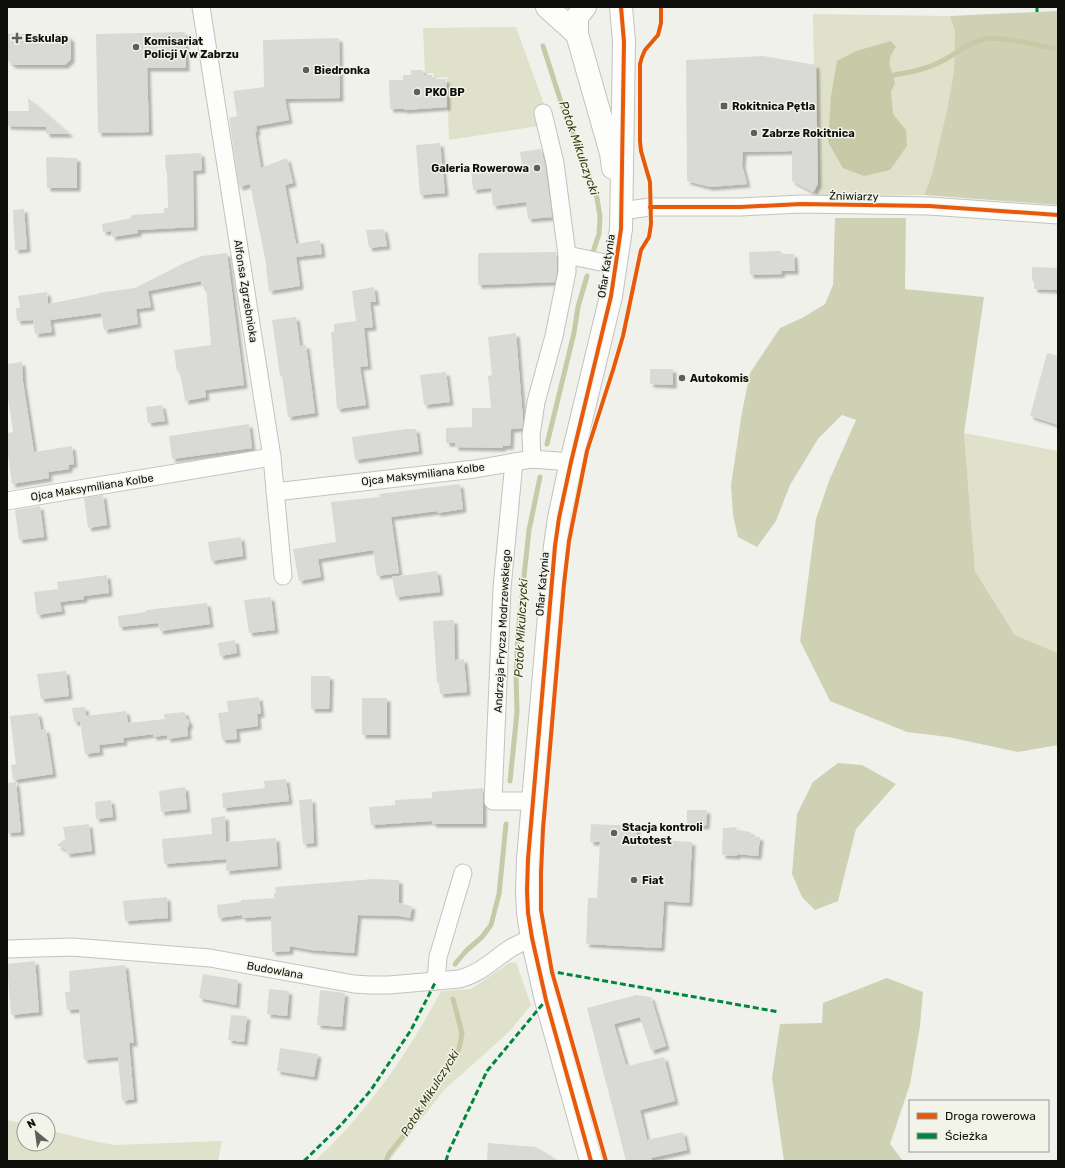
<svg xmlns="http://www.w3.org/2000/svg" width="1065" height="1168" viewBox="0 0 1065 1168" font-family="Rubik,sans-serif">
	<defs>
		<filter id="shadow"><feDropShadow dx="3.5" dy="3.5" stdDeviation="1" flood-color="#0004"/></filter>
	</defs>
	<rect width="100%" height="100%" fill="#f1f1ec"/>
	<g fill="#dfe1cb">
		<path d="M 813,14 L 950,16 L 955,31 L 954,71 L 947,110 L 932,174 L 924,195 L 816,197 Z"/>
		<path d="M 516,27 L 551,124 L 449,140 L 447,77 L 434,78 L 433,73 L 425,73 L 423,28 Z"/>
		<path d="M 964,433 L 1058,451 L 1058,653 L 1015,635 L 975,571 Z"/>
		<path d="M 516,962 L 531,1005 L 509,1032 L 444,1090 L 389,1161 L 315,1161 C 367,1113 408,1053 441,991 L 471,989 L 509,963 Z"/>
		<path d="M 7,1120 L 24,1124 L 24,1144 L 48,1144 L 48,1130 L 93,1141 L 114,1145 L 222,1141 L 218,1161 L 7,1161 Z"/>
	</g>
	<g fill="#cfd1b4">
		<path d="M 1058,11 L 1058,205 L 924,195 L 932,174 L 947,110 L 954,71 L 955,31 L 950,16 Z"/>
		<path d="M 835,218 L 906,218 L 905,289 L 984,297 L 964,433 L 975,571 L 1015,635 L 1058,653 L 1058,745 L 1018,752 L 948,737 L 907,732 L 830,701 L 800,641 L 816,519 L 829,481 L 856,420 L 842,415 L 818,439 L 790,485 L 776,521 L 757,547 L 738,537 L 733,515 L 731,485 L 742,412 L 750,373 L 780,328 L 804,317 L 825,304 L 833,285 Z"/>
		<path d="M 838,763 L 862,765 L 896,784 L 856,829 L 838,901 L 815,910 L 802,897 L 792,874 L 797,814 L 813,782 Z"/>
		<path d="M 887,978 L 923,992 L 920,1026 L 910,1084 L 890,1144 L 903,1161 L 784,1161 L 772,1078 L 780,1024 L 822,1023 L 823,1003 Z"/>
	</g>
	<path fill="#c8caa7" d="M 891,41 L 896,47 C 884,63 892,67 895,83 L 891,92 L 893,114 L 906,130 L 907,146 L 890,170 L 864,176 L 843,168 L 828,142 L 831,96 L 837,61 L 856,51 Z"/>
	<g fill="none" stroke-linecap="round" stroke-linejoin="round">
		<g stroke="#c8caa7" stroke-width="5">
			<path d="M 543,46 L 561,102 L 597,198 L 600,217 L 599,234 L 593,252"/>
			<path d="M 894,75 C 911,72 928,69 944,60 C 957,53 969,42 985,39 C 1003,36 1039,46 1058,49"/>
			<path d="M 547,444 L 574,333 L 578,307 L 587,276"/>
			<path d="M 510,781 L 517,712 L 516,675 L 518,632 L 529,530 L 540,477"/>
			<path d="M 455,964 L 466,951 L 482,937 L 491,925 L 499,894 L 506,824"/>
			<path d="M 386,1161 L 389,1154 L 412,1125 L 459,1049 L 462,1033 L 453,999"/>
		</g>
	</g>
	<g fill="#d9d9d5" filter="url(#shadow)">
		<path d="M 185,32 L 186,68 L 147,68 L 149,132 L 98,133 L 96,34 Z"/>
		<path d="M 7,34 L 65,34 L 71,39 L 71,59 L 65,65 L 13,65 L 7,60 Z"/>
		<path d="M 339,38 L 340,98 L 285,99 L 289,120 L 256,126 L 257,132 L 255,132 L 261,168 L 287,158 L 293,183 L 285,185 L 296,244 L 320,240 L 322,254 L 296,257 L 300,286 L 269,291 L 266,268 L 267,268 L 250,184 L 239,187 L 229,118 L 237,116 L 233,91 L 264,87 L 263,40 Z"/>
		<path d="M 763,56 L 816,65 L 818,184 L 813,192 L 792,181 L 792,151 L 743,152 L 742,165 L 747,184 L 710,187 L 687,181 L 686,60 Z"/>
		<path d="M 411,70 L 423,70 L 424,75 L 432,75 L 432,79 L 446,79 L 447,107 L 404,110 L 404,109 L 390,109 L 389,80 L 403,80 L 403,75 L 411,75 Z"/>
		<path d="M 28,98 L 62,127 L 70,134 L 46,134 L 46,127 L 7,126 L 7,111 L 29,111 Z"/>
		<path d="M 440,143 L 445,193 L 420,195 L 416,145 Z"/>
		<path d="M 541,149 L 545,165 L 552,217 L 528,219 L 526,202 L 493,206 L 491,188 L 473,190 L 471,170 L 522,165 L 520,152 Z"/>
		<path d="M 201,153 L 202,170 L 193,171 L 194,227 L 138,230 L 138,233 L 112,237 L 111,231 L 103,232 L 102,224 L 131,218 L 131,215 L 164,213 L 164,208 L 168,208 L 167,172 L 166,172 L 165,155 Z"/>
		<path d="M 46,157 L 77,158 L 77,188 L 47,188 Z"/>
		<path d="M 24,209 L 27,249 L 15,250 L 13,210 Z"/>
		<path d="M 384,229 L 387,246 L 369,248 L 366,230 Z"/>
		<path d="M 781,251 L 781,254 L 794,254 L 795,271 L 781,271 L 782,274 L 750,275 L 749,252 Z"/>
		<path d="M 556,252 L 557,271 L 555,282 L 478,285 L 478,253 Z"/>
		<path d="M 227,253 L 244,385 L 205,390 L 206,397 L 185,401 L 180,371 L 177,372 L 174,350 L 211,345 L 206,287 L 202,287 L 201,281 L 148,291 L 151,307 L 136,309 L 138,324 L 104,330 L 101,313 L 50,320 L 52,332 L 35,334 L 33,320 L 17,321 L 16,308 L 20,308 L 18,296 L 47,292 L 48,304 L 98,294 L 98,293 L 135,288 L 184,263 L 202,256 Z"/>
		<path d="M 1032,267 L 1058,268 L 1058,290 L 1034,289 L 1034,282 L 1032,280 Z"/>
		<path d="M 374,287 L 376,302 L 370,302 L 373,327 L 364,328 L 368,366 L 360,367 L 366,405 L 337,409 L 331,332 L 334,332 L 334,324 L 356,321 L 352,291 Z"/>
		<path d="M 296,317 L 300,346 L 306,345 L 315,413 L 288,417 L 282,376 L 280,376 L 272,320 Z"/>
		<path d="M 516,333 L 523,420 L 522,428 L 511,429 L 510,446 L 503,446 L 502,448 L 455,447 L 455,443 L 446,443 L 446,428 L 472,427 L 472,408 L 491,408 L 488,376 L 492,375 L 488,337 Z"/>
		<path d="M 1047,353 L 1058,356 L 1058,425 L 1030,416 Z"/>
		<path d="M 22,362 L 23,382 L 34,452 L 72,446 L 74,464 L 69,465 L 69,469 L 48,472 L 49,478 L 12,484 L 7,447 L 7,433 L 13,432 L 7,390 L 7,364 Z"/>
		<path d="M 650,369 L 673,369 L 673,385 L 650,384 Z"/>
		<path d="M 446,372 L 450,402 L 424,405 L 420,375 Z"/>
		<path d="M 162,405 L 165,421 L 148,423 L 146,407 Z"/>
		<path d="M 249,424 L 252,448 L 172,459 L 169,436 Z"/>
		<path d="M 406,429 L 416,429 L 419,451 L 355,460 L 352,437 Z"/>
		<path d="M 460,484 L 463,509 L 437,513 L 437,511 L 391,517 L 399,573 L 377,576 L 373,550 L 318,559 L 321,577 L 299,581 L 293,549 L 336,542 L 331,502 L 380,497 L 379,494 Z"/>
		<path d="M 103,495 L 107,525 L 88,528 L 84,498 Z"/>
		<path d="M 40,506 L 44,537 L 19,540 L 15,510 Z"/>
		<path d="M 241,537 L 243,556 L 211,561 L 208,542 Z"/>
		<path d="M 437,571 L 440,592 L 396,597 L 392,577 Z"/>
		<path d="M 107,575 L 109,593 L 84,596 L 84,599 L 60,602 L 62,611 L 37,615 L 34,592 L 58,589 L 57,582 Z"/>
		<path d="M 271,597 L 275,630 L 249,633 L 244,600 Z"/>
		<path d="M 207,603 L 210,624 L 160,631 L 158,623 L 119,627 L 118,616 L 146,612 L 146,610 Z"/>
		<path d="M 454,620 L 455,660 L 464,659 L 467,692 L 440,694 L 439,683 L 437,683 L 433,621 Z"/>
		<path d="M 235,640 L 237,653 L 220,656 L 218,643 Z"/>
		<path d="M 66,671 L 69,696 L 41,699 L 37,674 Z"/>
		<path d="M 311,676 L 330,676 L 329,709 L 311,709 Z"/>
		<path d="M 259,697 L 261,714 L 257,714 L 258,726 L 236,729 L 237,739 L 222,740 L 218,713 L 228,712 L 227,701 Z"/>
		<rect x="362" y="698" width="25" height="37"/>
		<path d="M 85,707 L 86,716 L 126,711 L 128,723 L 165,719 L 164,714 L 185,712 L 186,718 L 189,721 L 189,725 L 187,728 L 188,736 L 167,739 L 167,735 L 153,737 L 153,734 L 123,738 L 124,742 L 99,745 L 100,752 L 85,754 L 80,722 L 74,722 L 72,708 Z"/>
		<path d="M 38,713 L 41,730 L 46,729 L 53,774 L 13,780 L 11,765 L 16,764 L 10,716 Z"/>
		<path d="M 286,779 L 289,801 L 223,808 L 222,793 L 265,788 L 264,781 Z"/>
		<path d="M 16,782 L 21,832 L 7,833 L 7,783 Z"/>
		<path d="M 185,787 L 187,809 L 161,812 L 159,791 Z"/>
		<path d="M 483,788 L 483,824 L 433,824 L 432,821 L 371,825 L 369,807 L 395,805 L 395,800 L 432,798 L 432,792 Z"/>
		<path d="M 312,799 L 314,843 L 303,844 L 299,800 Z"/>
		<path d="M 111,800 L 113,817 L 96,819 L 95,802 Z"/>
		<path d="M 687,810 L 707,810 L 706,826 L 687,824 Z"/>
		<path d="M 225,816 L 226,842 L 276,838 L 278,866 L 226,871 L 226,859 L 164,864 L 162,839 L 212,834 L 211,818 Z"/>
		<path d="M 89,824 L 92,851 L 67,854 L 66,850 L 57,845 L 65,839 L 63,827 Z"/>
		<path d="M 591,824 L 637,826 L 637,839 L 692,842 L 689,903 L 664,901 L 661,948 L 586,944 L 588,898 L 597,898 L 600,842 L 590,842 Z"/>
		<path d="M 737,827 L 736,830 L 751,832 L 751,836 L 760,837 L 758,856 L 737,854 L 737,856 L 722,855 L 723,828 Z"/>
		<path d="M 374,879 L 399,880 L 399,903 L 412,906 L 410,918 L 399,916 L 358,915 L 354,953 L 311,950 L 290,946 L 290,951 L 272,952 L 271,916 L 242,918 L 242,915 L 218,918 L 217,905 L 241,902 L 241,900 L 274,898 L 274,893 L 276,893 L 275,887 Z"/>
		<path d="M 167,897 L 168,918 L 125,921 L 123,901 Z"/>
		<path d="M 35,961 L 39,1012 L 11,1015 L 7,964 Z"/>
		<path d="M 125,965 L 134,1043 L 129,1043 L 134,1099 L 122,1101 L 118,1057 L 84,1060 L 79,1009 L 67,1010 L 65,992 L 70,992 L 69,971 Z"/>
		<path d="M 203,974 L 238,980 L 236,1005 L 199,998 Z"/>
		<path d="M 269,989 L 289,991 L 287,1016 L 267,1014 Z"/>
		<path d="M 320,990 L 345,993 L 342,1027 L 317,1025 Z"/>
		<path d="M 636,995 L 651,997 L 666,1046 L 651,1051 L 640,1017 L 614,1024 L 626,1065 L 628,1064 L 628,1066 L 664,1057 L 675,1101 L 640,1110 L 647,1140 L 683,1132 L 687,1150 L 651,1158 L 652,1161 L 626,1161 L 587,1008 Z"/>
		<path d="M 231,1015 L 247,1016 L 244,1042 L 228,1040 Z"/>
		<path d="M 280,1048 L 318,1054 L 314,1077 L 277,1071 Z"/>
		<path d="M 488,1143 L 536,1147 L 559,1161 L 487,1161 Z"/>
	</g>
	<g fill="none" stroke-linecap="round" stroke-linejoin="round">
		<g stroke="#c2c3be" stroke-width="19">
			<g id="street">
				<path d="M 201,7 L 272,457 L 283,576"/>
				<path d="M 621,211 L 650,207 L 740,207 L 801,204 L 929,206 L 1058,215"/>
				<path d="M 567,255 L 615,265"/>
				<path d="M 532,459 L 531,435 L 536,402 L 554,336 L 567,272 L 567,255 L 555,163 L 543,113"/>
				<path d="M 514,462 L 502,588 L 493,801 L 533,801"/>
				<path d="M 275,492 L 475,469 L 532,459 L 571,462"/>
				<path d="M 7,501 L 272,457"/>
				<path d="M 7,949 L 72,947 L 210,958 L 354,984 L 370,985 L 389,985 L 459,979 C 480,974 494,959 511,948 C 518,944 525,941 532,938"/>
				<path d="M 436,981 L 438,957 L 463,873"/>
			</g>
		</g>
		<g stroke="#c2c3be" stroke-width="24">
			<g id="secondary">
				<path d="M 547,7 L 577,34"/>
				<path d="M 585,7 L 577,17 L 577,34 L 611,153 L 613,168"/>
				<path d="M 591,1161 L 546,1000 L 532,938 L 528,913 L 527,891 L 528,859 L 555,546 L 559,518 L 571,462 L 611,296 L 621,229 L 624,42 L 621,7"/>
			</g>
		</g>
		<use href="#street" stroke="#fdfdfc" stroke-width="17"/>
		<use href="#secondary" stroke="#fdfdfc" stroke-width="22"/>
		<g stroke="#00873e" stroke-width="3" stroke-dasharray="6 3" stroke-linecap="butt">
			<path d="M 1037,7 L 1037,12"/>
			<path d="M 549,971 L 779,1012"/>
			<path d="M 304,1161 L 341,1125 L 371,1090 L 411,1030 L 436,981"/>
			<path d="M 446,1161 L 449,1151 L 487,1071 L 546,1000"/>
		</g>
		<g stroke="#f2f4e9" stroke-width="6">
			<g id="cycleway">
				<path d="M 650,207 L 740,207 L 801,204 L 929,206 L 1058,215"/>
				<path d="M 591,1161 L 546,1000 L 532,938 L 528,913 L 527,891 L 528,859 L 555,546 L 559,518 L 571,462 L 611,296 L 621,229 L 624,42 L 621,7"/>
				<path d="M 606,1161 L 552,972 L 541,910 L 541,873 L 543,829 L 564,584 L 569,541 L 587,451 L 613,370 L 623,336 L 641,250 L 649,237 L 651,224 L 650,182 L 641,151 L 640,141 L 640,64 L 642,57 L 645,50 L 658,35 L 661,23 L 661,7"/>
			</g>
		</g>
		<use href="#cycleway" stroke="#e8590c" stroke-width="4"/>
	</g>
	<g fill="#5e5f5a" stroke="#f2f4e9" stroke-width="1.5">
		<path d="M15 32h4v4h4v4h-4v4h-4v-4h-4v-4h4z"/>
		<circle cx="136" cy="47" r="4"/>
		<circle cx="306" cy="70" r="4"/>
		<circle cx="417" cy="92" r="4"/>
		<rect x="720" y="102" width="8" height="8" rx="2"/>
		<circle cx="754" cy="133" r="4"/>
		<circle cx="537" cy="168" r="4"/>
		<circle cx="682" cy="378" r="4"/>
		<circle cx="614" cy="833" r="4"/>
		<circle cx="634" cy="880" r="4"/>
	</g>
	<g text-anchor="middle" stroke-width="3" stroke-linejoin="round" paint-order="stroke">
		<g font-size="11" font-weight="bold" fill="#0f100c" stroke="#f2f4e9" text-anchor="start">
			<text x="25" y="42">Eskulap</text>
			<text x="144" y="45">Komisariat<tspan x="144" dy="13">Policji V w Zabrzu</tspan></text>
			<text x="314" y="74">Biedronka</text>
			<text x="425" y="96">PKO BP</text>
			<text x="732" y="110">Rokitnica Pętla</text>
			<text x="762" y="137">Zabrze Rokitnica</text>
			<text x="529" y="172" text-anchor="end">Galeria Rowerowa</text>
			<text x="690" y="382">Autokomis</text>
			<text x="622" y="831">Stacja kontroli<tspan x="622" dy="13">Autotest</tspan></text>
			<text x="642" y="884">Fiat</text>
		</g>
		<g font-size="11" fill="#0f100c" stroke="#f2f4e9">
			<text transform="translate(854 196) rotate(1)" y="4">Żniwiarzy</text>
			<text transform="translate(606 266) rotate(-81)" y="4">Ofiar Katynia</text>
			<text transform="translate(246 291) rotate(81)" y="4">Alfonsa Zgrzebnioka</text>
			<text transform="translate(423 474) rotate(-7)" y="4">Ojca Maksymiliana Kolbe</text>
			<text transform="translate(92 487) rotate(-9)" y="4">Ojca Maksymiliana Kolbe</text>
			<text transform="translate(542 584) rotate(-85)" y="4">Ofiar Katynia</text>
			<text transform="translate(502 631) rotate(-87)" y="4">Andrzeja Frycza Modrzewskiego</text>
			<text transform="translate(275 970) rotate(10)" y="4">Budowlana</text>
		</g>
		<g font-size="12" font-style="italic" fill="#383a13" stroke="#f2f4e9">
			<text transform="translate(579 148) rotate(71)" y="4">Potok Mikulczycki</text>
			<text transform="translate(521 628) rotate(-87)" y="4">Potok Mikulczycki</text>
			<text transform="translate(430 1093) rotate(-58)" y="4">Potok Mikulczycki</text>
		</g>
	</g>
	<rect width="1065" height="1168" fill="none" stroke="#0f100c" stroke-width="16"/>
	<rect x="909" y="1100" width="140" height="52" fill="#f2f4e9" stroke="#979991"/>
	<rect x="917" y="1113" width="20" height="6" fill="#e8590c" stroke="#979991"/>
	<text x="945" y="1120" font-size="12" fill="#0f100c">Droga rowerowa</text>
	<rect x="917" y="1133" width="20" height="6" fill="#00873e" stroke="#979991"/>
	<text x="945" y="1140" font-size="12" fill="#0f100c">Ścieżka</text>
	<g transform="translate(36 1132) rotate(331)"><circle r="19" fill="#f2f4e9" stroke="#979991"/>
	<path d="M0-3L7 15L0 10L-7 15Z" fill="#5e5f5a"/>
	<text y="-6" font-size="11" font-weight="bold" text-anchor="middle" fill="#0f100c">N</text>
	</g>
</svg>
